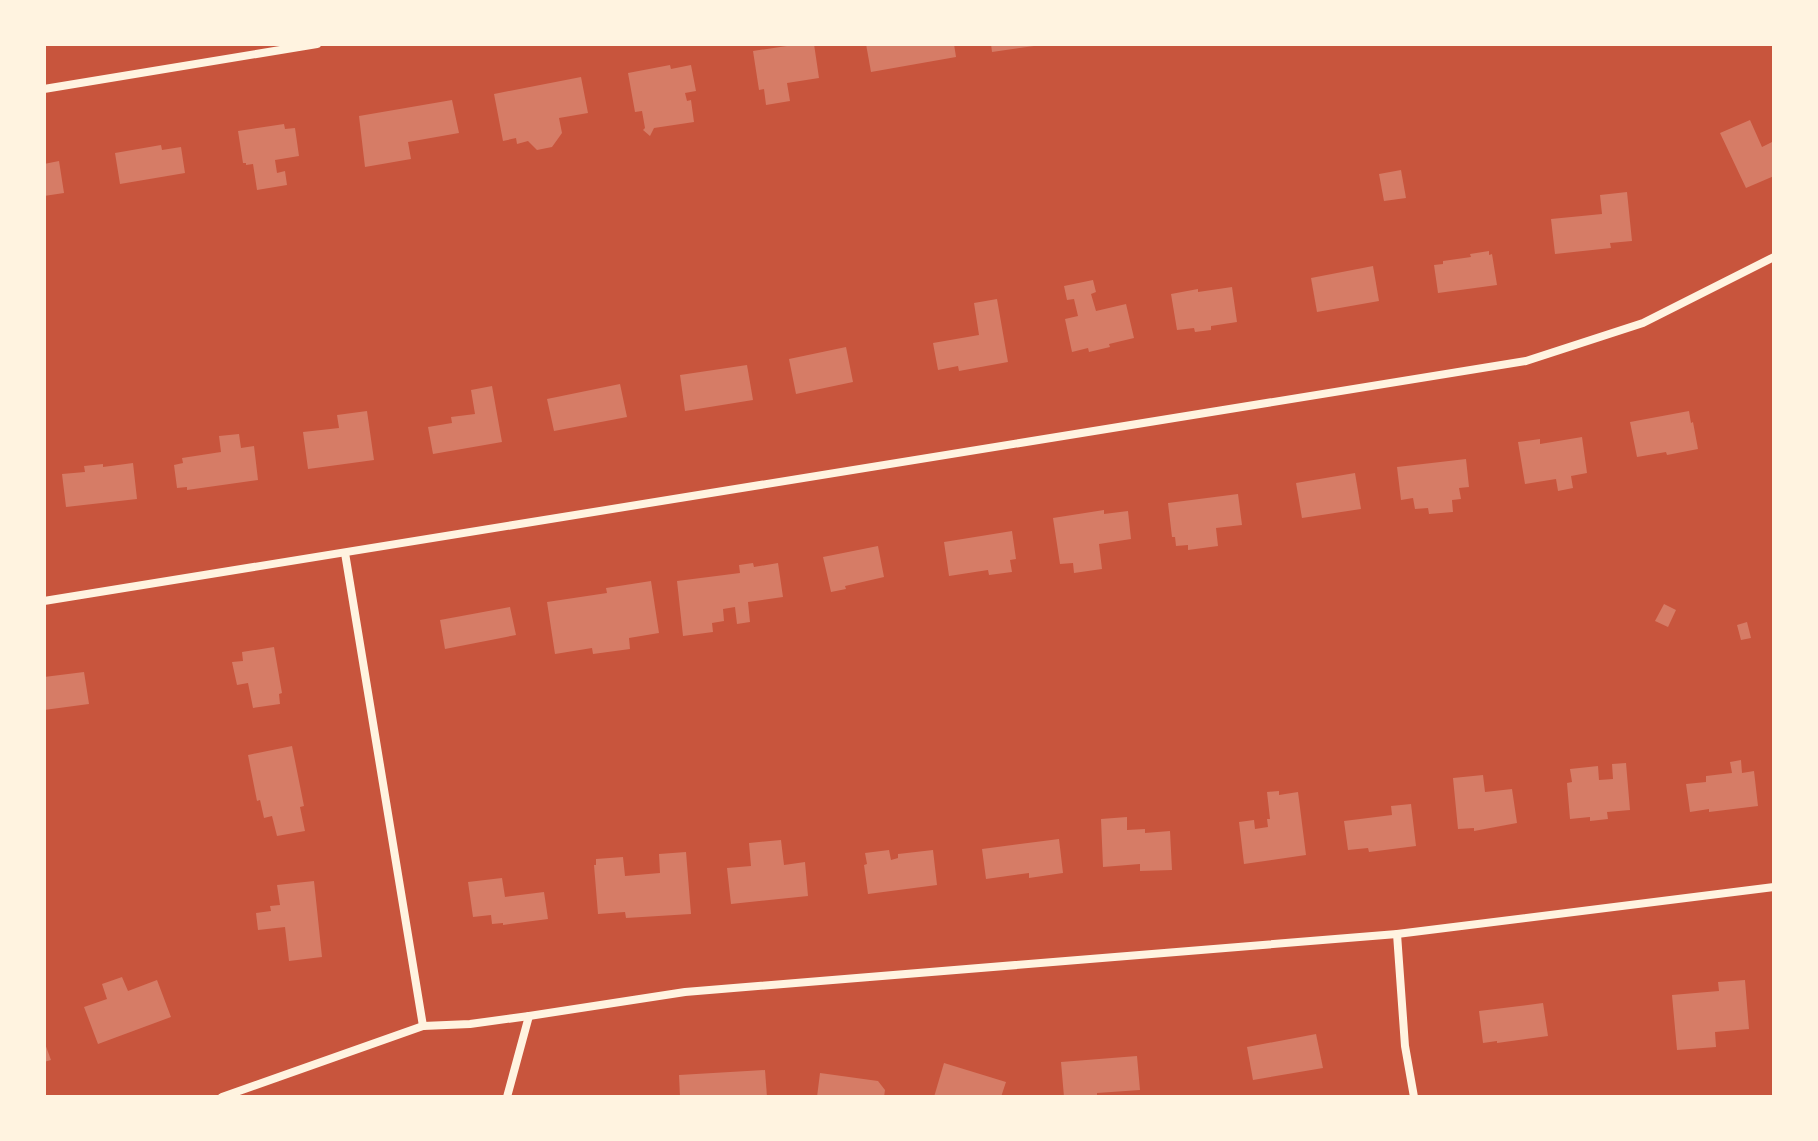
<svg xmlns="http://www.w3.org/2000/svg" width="1818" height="1141" viewBox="0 0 1818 1141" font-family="Commissioner,sans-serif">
	<rect width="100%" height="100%" fill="#c8553d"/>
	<g fill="#d67c66">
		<path d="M 800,44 L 814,44 L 819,78 L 787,83 L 790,101 L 766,105 L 764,89 L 759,90 L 753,51 Z"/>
		<path d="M 866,44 L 954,44 L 956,57 L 871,72 Z"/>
		<path d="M 991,44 L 1033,44 L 1034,46 L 992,52 Z"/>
		<path d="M 670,65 L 671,69 L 691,65 L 696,91 L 685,93 L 687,101 L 691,100 L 694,122 L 654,128 L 650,136 L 643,130 L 645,128 L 642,111 L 635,112 L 628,73 Z"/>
		<path d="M 581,77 L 588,113 L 559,118 L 562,133 L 552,147 L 537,150 L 528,141 L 517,144 L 516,138 L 503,141 L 494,94 Z"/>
		<path d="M 452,100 L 459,133 L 408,142 L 411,159 L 365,167 L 359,116 Z"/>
		<path d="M 1750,120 L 1762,147 L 1774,141 L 1774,176 L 1746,188 L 1720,133 Z"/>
		<path d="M 284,124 L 285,129 L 295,128 L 299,156 L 275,160 L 277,173 L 285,171 L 287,185 L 257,190 L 253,164 L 246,165 L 246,163 L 243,163 L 238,131 Z"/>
		<path d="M 161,145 L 162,150 L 181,147 L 185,173 L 120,184 L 115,153 Z"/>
		<path d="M 59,161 L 64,193 L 44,196 L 44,164 Z"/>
		<path d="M 1401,170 L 1406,198 L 1384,201 L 1379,174 Z"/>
		<path d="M 1627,192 L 1632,241 L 1610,243 L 1611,248 L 1555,254 L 1551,219 L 1602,214 L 1600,195 Z"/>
		<path d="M 1489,251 L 1489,255 L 1492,254 L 1497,285 L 1438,293 L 1434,265 L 1443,264 L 1443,261 L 1471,257 L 1470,254 Z"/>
		<path d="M 1373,266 L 1379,301 L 1317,312 L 1311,278 Z"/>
		<path d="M 1093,280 L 1096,292 L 1091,294 L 1096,311 L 1126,304 L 1134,338 L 1109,344 L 1110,347 L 1089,352 L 1088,348 L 1072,352 L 1065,319 L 1078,316 L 1074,299 L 1067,300 L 1064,286 Z"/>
		<path d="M 1232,287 L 1237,322 L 1211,326 L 1211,330 L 1195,332 L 1194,328 L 1177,330 L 1171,294 L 1198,289 L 1198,292 Z"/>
		<path d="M 997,299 L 1008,362 L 959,371 L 958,366 L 938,370 L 933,343 L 979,335 L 974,303 Z"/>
		<path d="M 846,347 L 853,382 L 796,394 L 789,359 Z"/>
		<path d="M 747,365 L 753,400 L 685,411 L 680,375 Z"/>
		<path d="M 620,384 L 627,417 L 554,431 L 547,399 Z"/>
		<path d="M 492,386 L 502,442 L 433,454 L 428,427 L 452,423 L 451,417 L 475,414 L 471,390 Z"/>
		<path d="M 367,411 L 374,460 L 308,469 L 303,432 L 339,428 L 337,415 Z"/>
		<path d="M 1689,411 L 1691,423 L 1693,422 L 1698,449 L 1667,455 L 1666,452 L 1637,457 L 1630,422 Z"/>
		<path d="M 239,434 L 241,448 L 254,446 L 258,480 L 187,490 L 187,487 L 177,488 L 174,465 L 183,463 L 182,458 L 221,452 L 219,436 Z"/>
		<path d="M 1582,437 L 1587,473 L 1571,476 L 1573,488 L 1558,491 L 1556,479 L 1525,484 L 1518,442 L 1540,439 L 1540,444 Z"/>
		<path d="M 1466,459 L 1469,487 L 1459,488 L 1461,499 L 1452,500 L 1453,512 L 1429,514 L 1428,508 L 1415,509 L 1413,498 L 1401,500 L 1397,467 Z"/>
		<path d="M 133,463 L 137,499 L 66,507 L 62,474 L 85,472 L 84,466 L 103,464 L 103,467 Z"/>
		<path d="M 1355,473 L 1361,509 L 1302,518 L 1296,483 Z"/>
		<path d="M 1238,494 L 1242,525 L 1216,528 L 1218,546 L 1188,550 L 1188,545 L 1176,546 L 1175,537 L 1172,537 L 1168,503 Z"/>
		<path d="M 1104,510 L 1104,514 L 1128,511 L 1131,539 L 1099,544 L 1102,569 L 1074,573 L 1073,563 L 1060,564 L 1053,518 Z"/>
		<path d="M 1012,531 L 1016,559 L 1010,560 L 1012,572 L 989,575 L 988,570 L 949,576 L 944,542 Z"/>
		<path d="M 878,546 L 884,577 L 845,586 L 846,589 L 831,592 L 823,557 Z"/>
		<path d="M 753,563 L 754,567 L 778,563 L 783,597 L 748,602 L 750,622 L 737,624 L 735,607 L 723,609 L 724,621 L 712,623 L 713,632 L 683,636 L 677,581 L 740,573 L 739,565 Z"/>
		<path d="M 651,581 L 659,633 L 629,638 L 630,649 L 593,654 L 592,648 L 555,654 L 547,602 L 607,593 L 606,588 Z"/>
		<path d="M 1664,604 L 1676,610 L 1668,627 L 1655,621 Z"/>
		<path d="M 510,607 L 516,635 L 445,649 L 440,620 Z"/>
		<path d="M 1747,622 L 1751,638 L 1741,640 L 1737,625 Z"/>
		<path d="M 274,647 L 282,693 L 279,694 L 280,704 L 253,708 L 248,683 L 237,685 L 232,662 L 243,661 L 242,652 Z"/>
		<path d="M 84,672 L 89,704 L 44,710 L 44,677 Z"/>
		<path d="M 292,746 L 304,806 L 300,807 L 305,831 L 277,836 L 272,816 L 264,818 L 260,800 L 257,801 L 248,755 Z"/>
		<path d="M 1741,760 L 1742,773 L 1754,771 L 1758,806 L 1709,812 L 1709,809 L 1690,812 L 1686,784 L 1706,782 L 1706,776 L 1732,773 L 1730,762 Z"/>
		<path d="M 1626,763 L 1630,810 L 1607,812 L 1608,819 L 1590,821 L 1590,817 L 1570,819 L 1567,783 L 1572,782 L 1570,769 L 1598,766 L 1599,780 L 1613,779 L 1612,764 Z"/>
		<path d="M 1483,775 L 1485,792 L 1512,789 L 1517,823 L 1474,831 L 1474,828 L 1458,829 L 1453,778 Z"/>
		<path d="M 1279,791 L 1279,795 L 1298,792 L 1306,855 L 1244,864 L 1239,822 L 1254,820 L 1255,829 L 1268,827 L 1267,819 L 1270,819 L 1267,792 Z"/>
		<path d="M 1411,804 L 1416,846 L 1369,852 L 1368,848 L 1348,850 L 1344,821 L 1392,815 L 1391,806 Z"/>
		<path d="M 1127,817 L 1127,830 L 1145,829 L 1145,833 L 1170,831 L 1172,870 L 1140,871 L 1140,864 L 1103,867 L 1101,819 Z"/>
		<path d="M 1059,839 L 1063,873 L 1029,878 L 1029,873 L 986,879 L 982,849 Z"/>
		<path d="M 781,840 L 784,865 L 805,862 L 808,896 L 731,904 L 727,868 L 751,866 L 749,843 Z"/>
		<path d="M 889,850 L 891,860 L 898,858 L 898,854 L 933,850 L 937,885 L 868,894 L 864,865 L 867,864 L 865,853 Z"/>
		<path d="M 686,852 L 691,914 L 626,918 L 625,912 L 598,914 L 594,865 L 596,865 L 596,859 L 623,857 L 625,876 L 660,873 L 659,854 Z"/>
		<path d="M 502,878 L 505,897 L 544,892 L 548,919 L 503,925 L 503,923 L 492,924 L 491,915 L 473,917 L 468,882 Z"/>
		<path d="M 314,881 L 322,957 L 289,961 L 285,927 L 258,930 L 256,913 L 271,911 L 270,906 L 280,905 L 277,885 Z"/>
		<path d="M 122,977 L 128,991 L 157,980 L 171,1017 L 98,1044 L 84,1007 L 107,999 L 102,984 Z"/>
		<path d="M 1745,980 L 1749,1029 L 1715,1032 L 1716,1047 L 1677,1050 L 1672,995 L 1719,991 L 1718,982 Z"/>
		<path d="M 1543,1003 L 1548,1036 L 1497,1043 L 1497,1041 L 1483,1043 L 1479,1011 Z"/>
		<path d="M 1316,1034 L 1323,1068 L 1253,1080 L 1247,1047 Z"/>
		<path d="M 44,1041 L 51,1060 L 44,1062 Z"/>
		<path d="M 1137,1056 L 1140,1090 L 1097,1093 L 1097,1097 L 1064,1097 L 1061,1062 Z"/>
		<path d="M 944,1063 L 1006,1082 L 1001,1097 L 934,1097 Z"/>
		<path d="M 765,1070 L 767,1097 L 680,1097 L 679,1075 Z"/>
		<path d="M 820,1073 L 878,1081 L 885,1090 L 884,1097 L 817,1097 Z"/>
	</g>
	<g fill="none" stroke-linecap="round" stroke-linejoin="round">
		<g stroke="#fff3e0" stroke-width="8">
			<path d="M 44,89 L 317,44"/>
			<path d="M 345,553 L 423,1026"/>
			<path d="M 44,601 L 1526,361 L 1643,323 L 1774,257"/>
			<path d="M 1397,934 L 1405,1046 L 1414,1097"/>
			<path d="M 222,1097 L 423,1026 L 470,1024 L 529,1016 L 685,992 L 1397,934 L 1774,887"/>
			<path d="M 507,1097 L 529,1016"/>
		</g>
	</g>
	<rect width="1818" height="1141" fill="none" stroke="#fff3e0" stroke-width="92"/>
</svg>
